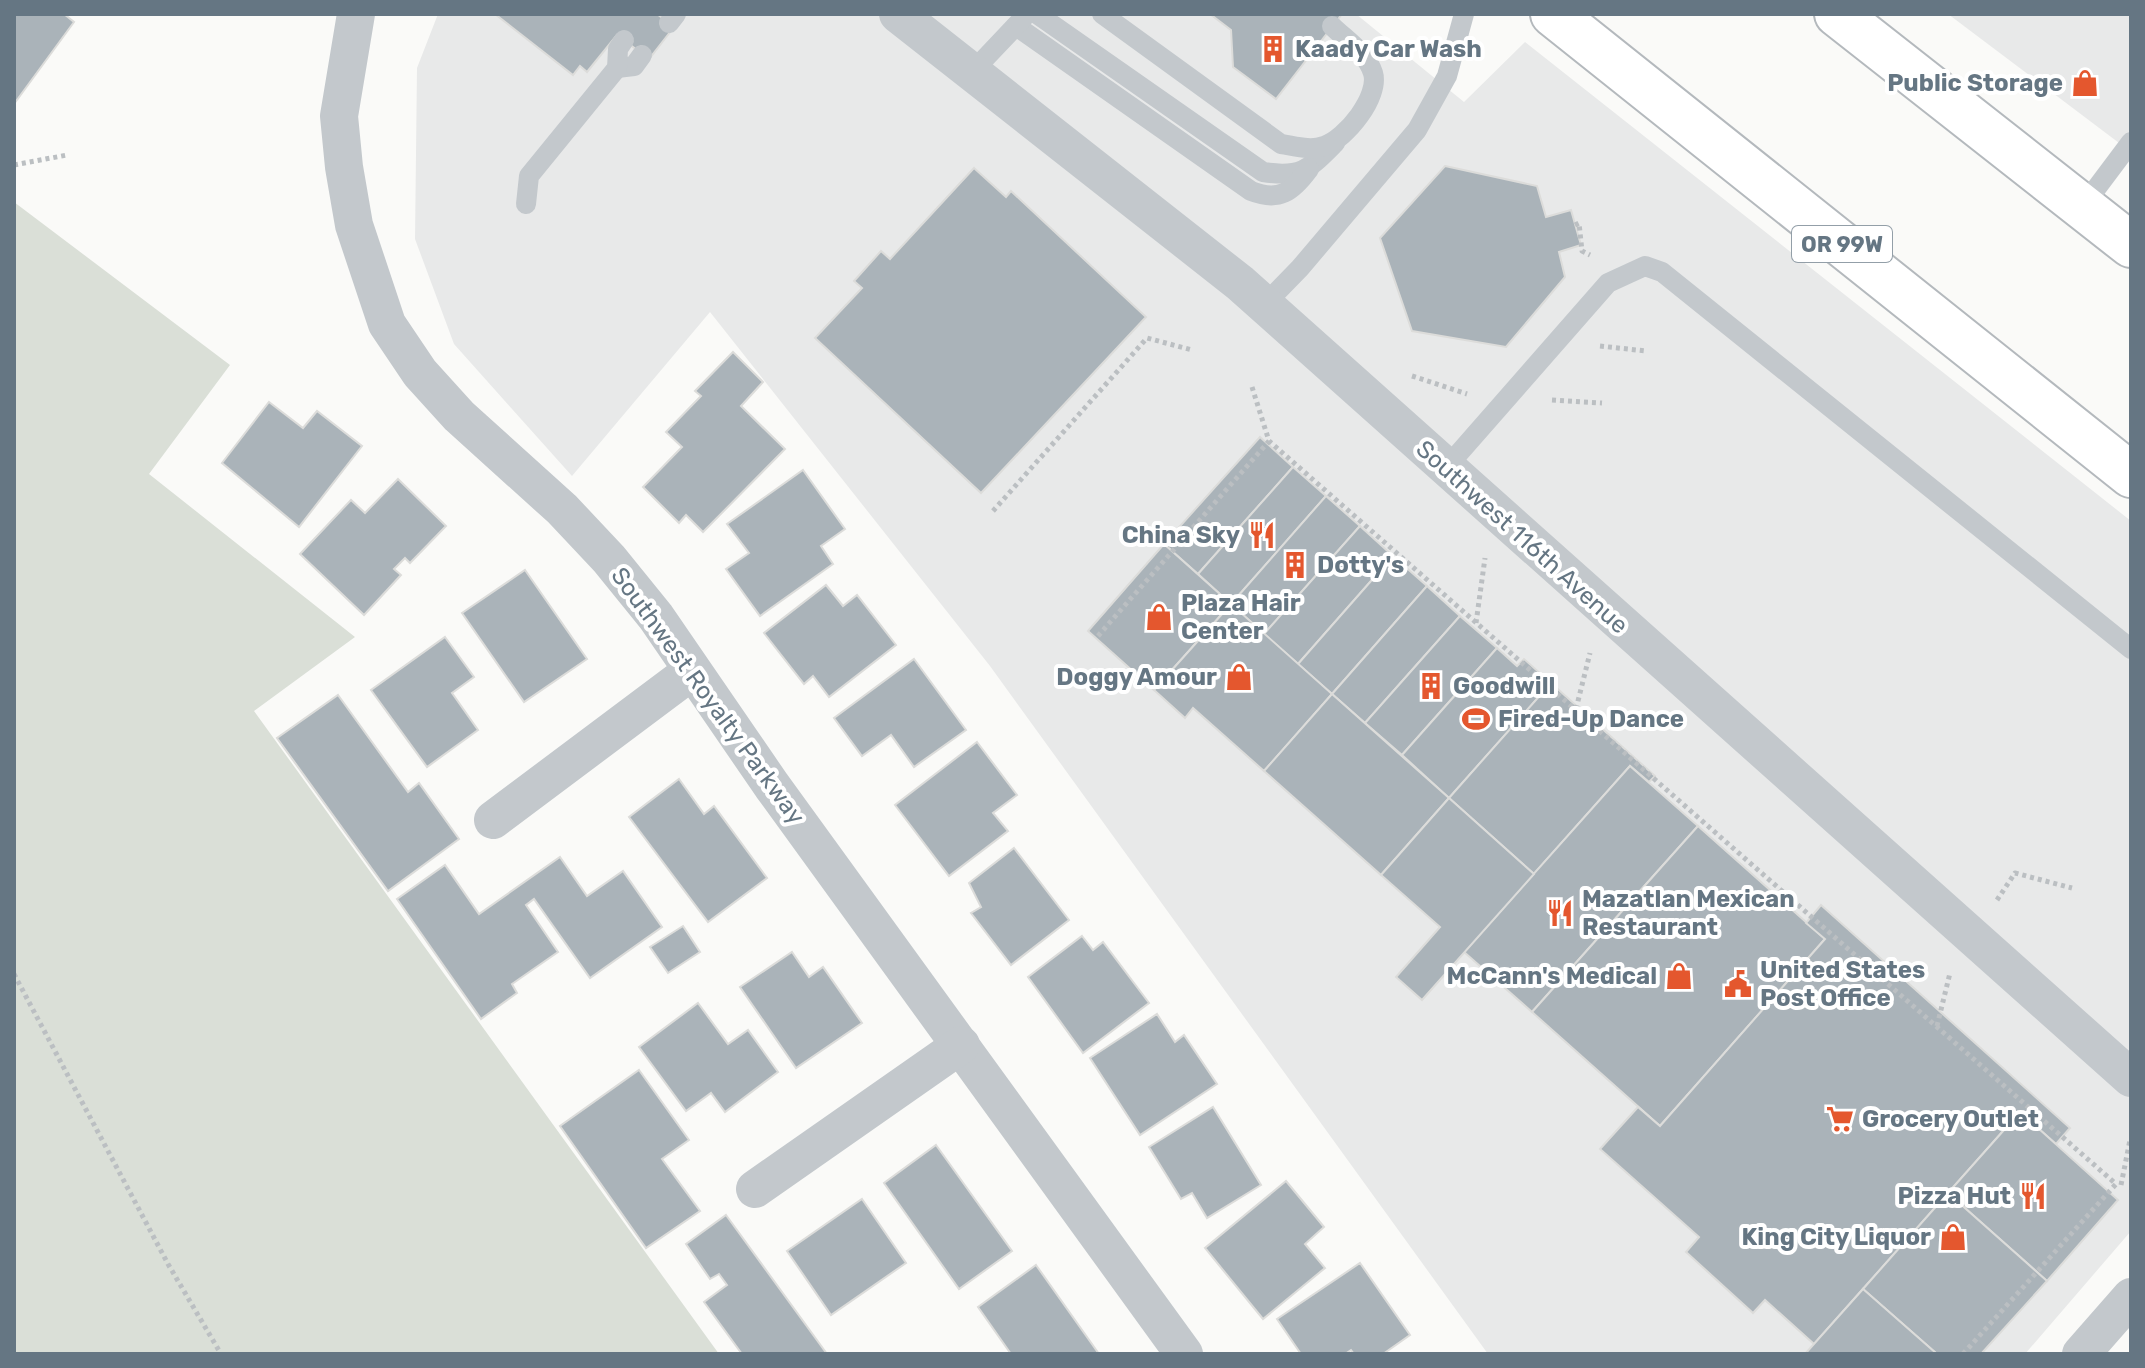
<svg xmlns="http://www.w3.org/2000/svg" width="2145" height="1368" viewBox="0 0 2145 1368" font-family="Rubik,sans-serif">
	<rect width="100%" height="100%" fill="#fafaf8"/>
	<g fill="#e8e9e9">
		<path d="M 438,14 L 1356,14 L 1464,102 L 1525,42 L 2131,521 L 2131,1231 L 2025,1354 L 1488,1354 L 990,666 L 710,312 L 572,476 L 454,344 L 415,239 L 417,68 Z"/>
		<path d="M 1948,14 L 2131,14 L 2131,152 Z"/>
	</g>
	<path fill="#dadfd7" d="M 14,202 L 230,365 L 149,474 L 355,637 L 254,711 L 719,1354 L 14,1354 Z"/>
	<g fill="#aab3b9" stroke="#dcdcda" stroke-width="2">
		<path d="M 14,14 L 64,14 L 74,22 L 14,104 Z"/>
		<path d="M 495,14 L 657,14 L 674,27 L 649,59 L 617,35 L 587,72 L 580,66 L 573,75 Z"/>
		<path d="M 1210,14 L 1342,14 L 1276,99 L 1233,67 L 1231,30 Z"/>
		<path d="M 1445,166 L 1537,186 L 1546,217 L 1571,210 L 1581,245 L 1559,252 L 1565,277 L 1506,347 L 1412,331 L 1380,238 Z"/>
		<path d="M 974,168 L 1006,197 L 1011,191 L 1146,317 L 981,493 L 815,338 L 862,288 L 854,281 L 881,251 L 890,259 Z"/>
		<path d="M 733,352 L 763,382 L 741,406 L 785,449 L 703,532 L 686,515 L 679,523 L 643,487 L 682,447 L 666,432 L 701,396 L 695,391 Z"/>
		<path d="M 269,402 L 303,428 L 317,411 L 362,446 L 299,527 L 222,463 Z"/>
		<path d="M 1260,437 L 1293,467 L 1198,574 L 1164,544 Z"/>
		<path d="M 1293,467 L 1326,496 L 1231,604 L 1198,574 Z"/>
		<path d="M 803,470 L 845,529 L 821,546 L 833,564 L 760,616 L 726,569 L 749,553 L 727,524 Z"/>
		<path d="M 398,479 L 446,526 L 410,563 L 405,558 L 394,569 L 401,575 L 364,615 L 300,554 L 351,500 L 365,513 Z"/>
		<path d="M 1326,496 L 1360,526 L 1264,634 L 1231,604 Z"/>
		<path d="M 1360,526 L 1393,556 L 1298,664 L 1264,634 Z"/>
		<path d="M 1164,544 L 1231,604 L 1154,690 L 1088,631 Z"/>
		<path d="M 1393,556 L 1427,586 L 1332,694 L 1298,664 Z"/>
		<path d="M 525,570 L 587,659 L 524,702 L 462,613 Z"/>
		<path d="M 826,585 L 843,606 L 857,595 L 896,645 L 829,697 L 813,676 L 804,684 L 764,633 Z"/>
		<path d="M 1427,586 L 1460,616 L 1365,723 L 1332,694 Z"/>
		<path d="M 1231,604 L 1332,694 L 1264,771 L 1193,708 L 1185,718 L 1154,690 Z"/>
		<path d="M 1460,616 L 1497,648 L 1402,755 L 1365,723 Z"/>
		<path d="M 445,637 L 474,677 L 452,693 L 478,730 L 427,767 L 371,690 Z"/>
		<path d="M 1497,648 L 1517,666 L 1524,659 L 1551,683 L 1449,798 L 1402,755 Z"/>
		<path d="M 914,659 L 966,730 L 914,767 L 891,735 L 862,756 L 834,718 Z"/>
		<path d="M 1551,683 L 1655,776 L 1649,782 L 1630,766 L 1534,874 L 1449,798 Z"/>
		<path d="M 1332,694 L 1449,798 L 1381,875 L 1264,771 Z"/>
		<path d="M 338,695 L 408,792 L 419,783 L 459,839 L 388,891 L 277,738 Z"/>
		<path d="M 977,742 L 1017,795 L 993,813 L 1008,831 L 949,876 L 895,805 Z"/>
		<path d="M 1630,766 L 1698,826 L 1532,1012 L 1464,952 Z"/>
		<path d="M 679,779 L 704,814 L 714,806 L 767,878 L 708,922 L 629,817 Z"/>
		<path d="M 1449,798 L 1534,874 L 1422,1000 L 1396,977 L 1440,927 L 1381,875 Z"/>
		<path d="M 1698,826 L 1825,939 L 1660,1126 L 1532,1012 Z"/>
		<path d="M 1014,848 L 1069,920 L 1011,965 L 971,913 L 981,907 L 969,883 Z"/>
		<path d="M 560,857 L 587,896 L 623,871 L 662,927 L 590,978 L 534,899 L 526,905 L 558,952 L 512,984 L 517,993 L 481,1019 L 397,899 L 445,865 L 479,914 Z"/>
		<path d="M 1821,905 L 2070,1128 L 2056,1144 L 2020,1112 L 1814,1344 L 1765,1300 L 1753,1313 L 1686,1252 L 1699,1237 L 1600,1149 L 1638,1107 L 1660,1126 L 1825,939 L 1806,923 Z"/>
		<path d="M 683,926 L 700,952 L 668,973 L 650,947 Z"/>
		<path d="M 1082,936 L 1093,950 L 1103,942 L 1149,1003 L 1083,1053 L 1028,977 Z"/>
		<path d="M 792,952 L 809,977 L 823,967 L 862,1023 L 796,1068 L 740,987 Z"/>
		<path d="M 698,1003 L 728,1044 L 748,1030 L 778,1072 L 725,1112 L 711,1093 L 686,1111 L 639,1047 Z"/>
		<path d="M 1157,1014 L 1175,1042 L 1184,1035 L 1217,1084 L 1140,1135 L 1090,1058 Z"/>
		<path d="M 639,1070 L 689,1140 L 662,1159 L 700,1211 L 646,1248 L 560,1126 Z"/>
		<path d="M 1213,1107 L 1261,1185 L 1207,1218 L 1192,1193 L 1181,1199 L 1149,1147 Z"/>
		<path d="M 2020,1112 L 2118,1200 L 2047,1281 L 1948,1193 Z"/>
		<path d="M 936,1145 L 1012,1251 L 959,1289 L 884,1183 Z"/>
		<path d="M 1286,1181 L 1324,1227 L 1305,1244 L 1325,1268 L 1263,1319 L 1205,1248 Z"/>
		<path d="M 1948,1193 L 2047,1281 L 1981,1354 L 1937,1354 L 1863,1289 Z"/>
		<path d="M 862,1199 L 906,1263 L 831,1315 L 787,1251 Z"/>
		<path d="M 726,1215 L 827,1354 L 742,1354 L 704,1302 L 727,1285 L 719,1274 L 710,1279 L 686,1244 Z"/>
		<path d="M 1360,1263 L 1410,1335 L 1383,1354 L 1354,1354 L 1351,1350 L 1345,1354 L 1301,1354 L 1277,1319 Z"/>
		<path d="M 1036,1265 L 1099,1354 L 1011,1354 L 978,1307 Z"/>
		<path d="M 1863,1289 L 1937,1354 L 1805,1354 Z"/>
	</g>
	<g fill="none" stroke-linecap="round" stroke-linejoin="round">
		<g stroke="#b4b9bd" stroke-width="48">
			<g id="trunk">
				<path d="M 1553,14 L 2131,475"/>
				<path d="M 1837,14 L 2131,245"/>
			</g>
		</g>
		<g stroke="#bbbfc2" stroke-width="5" stroke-dasharray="4 4" stroke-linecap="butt">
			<path d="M 14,165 L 67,155"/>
			<path d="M 1575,225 L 1579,223 L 1582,251 L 1590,255"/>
			<path d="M 1600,346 L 1646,351"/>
			<path d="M 1412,376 L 1467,394"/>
			<path d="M 1252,387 L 1269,441 L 2116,1184 L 1963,1354"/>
			<path d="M 1552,400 L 1602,403"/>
			<path d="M 993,511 L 1147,338 L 1192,350"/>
			<path d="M 1476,623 L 1485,558"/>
			<path d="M 1098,636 L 1269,441"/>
			<path d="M 1576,709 L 1590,653"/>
			<path d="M 1997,900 L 2015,873 L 2072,888"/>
			<path d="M 14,974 L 168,1264 L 221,1354"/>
			<path d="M 1937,1026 L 1950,973"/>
			<path d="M 2121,1185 L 2130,1140"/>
		</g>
		<g stroke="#c3c8cc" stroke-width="20">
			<path d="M 1037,14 L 1263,172 C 1302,178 1309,169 1335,143"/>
			<path d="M 1102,14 L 1281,144 C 1295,146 1310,151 1324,146 C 1346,139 1380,96 1373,73 C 1367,53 1346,40 1332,26"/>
			<path d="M 669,23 L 676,14"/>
			<path d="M 1016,26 L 1251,191 C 1279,202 1292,192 1309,169"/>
			<path d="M 617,68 L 634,66 L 642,55"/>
			<path d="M 972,72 L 1024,17"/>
			<path d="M 526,204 L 529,176 L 617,68 L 618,49 L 624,40"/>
			<path d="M 2083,206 L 2131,142"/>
			<path d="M 1264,305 L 1300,268 L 1417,130 L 1447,76 L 1464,14"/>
			<path d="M 1445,469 L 1608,283 L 1645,266 L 1662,272 L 2131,649"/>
		</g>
		<g stroke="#c3c8cc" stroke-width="38">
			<path d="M 356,14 L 339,116 L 344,167 L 354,225 L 387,324 L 420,373 L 459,416 L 562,509 L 609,559 L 656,617 L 772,786 L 1184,1354"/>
			<path d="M 898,14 L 1240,283 L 2131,1078"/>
			<path d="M 493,820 L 692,671"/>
			<path d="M 755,1189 L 961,1045"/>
			<path d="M 2081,1354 L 2131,1297"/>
		</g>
		<use href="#trunk" stroke="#fff" stroke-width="44"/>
	</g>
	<defs>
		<g id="building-bare" transform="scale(2.16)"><path d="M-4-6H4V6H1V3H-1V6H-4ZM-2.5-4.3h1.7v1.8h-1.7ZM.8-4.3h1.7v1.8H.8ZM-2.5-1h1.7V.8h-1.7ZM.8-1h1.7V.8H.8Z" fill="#e4572e" stroke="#fff" stroke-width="2.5" paint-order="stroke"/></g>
		<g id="shop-bare" transform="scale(2.16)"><path d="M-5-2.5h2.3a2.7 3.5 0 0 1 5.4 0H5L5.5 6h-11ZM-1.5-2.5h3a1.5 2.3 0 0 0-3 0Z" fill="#e4572e" stroke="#fff" stroke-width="2.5" paint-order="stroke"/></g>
		<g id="restaurant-bare" transform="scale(2.16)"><path d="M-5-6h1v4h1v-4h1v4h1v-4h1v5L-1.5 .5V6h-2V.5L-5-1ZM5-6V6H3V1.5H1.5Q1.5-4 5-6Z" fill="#e4572e" stroke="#fff" stroke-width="2.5" paint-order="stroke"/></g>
		<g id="stadium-bare" transform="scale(2.16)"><path d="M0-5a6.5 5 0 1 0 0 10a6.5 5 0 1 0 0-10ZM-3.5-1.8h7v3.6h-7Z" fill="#e4572e" stroke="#fff" stroke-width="2.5" paint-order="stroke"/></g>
		<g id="civic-bare" transform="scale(2.16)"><path d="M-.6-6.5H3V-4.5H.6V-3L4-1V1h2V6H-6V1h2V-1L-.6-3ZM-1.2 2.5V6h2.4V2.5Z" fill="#e4572e" stroke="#fff" stroke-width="2.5" paint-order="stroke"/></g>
		<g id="supermarket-bare" transform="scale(2.16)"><path d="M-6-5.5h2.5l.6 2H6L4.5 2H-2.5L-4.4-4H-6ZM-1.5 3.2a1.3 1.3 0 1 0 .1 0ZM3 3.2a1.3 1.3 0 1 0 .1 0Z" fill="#e4572e" stroke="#fff" stroke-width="2.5" paint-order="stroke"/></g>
	</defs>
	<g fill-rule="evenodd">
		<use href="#building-bare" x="1273" y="49"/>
		<use href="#shop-bare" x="2085" y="83"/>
		<use href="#restaurant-bare" x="1262" y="535"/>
		<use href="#building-bare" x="1295" y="565"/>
		<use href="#shop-bare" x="1159" y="617"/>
		<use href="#shop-bare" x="1239" y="677"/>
		<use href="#building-bare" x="1431" y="686"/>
		<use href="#stadium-bare" x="1476" y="719"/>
		<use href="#restaurant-bare" x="1560" y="913"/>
		<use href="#shop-bare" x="1679" y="976"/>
		<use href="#civic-bare" x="1738" y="984"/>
		<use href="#supermarket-bare" x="1840" y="1119"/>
		<use href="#restaurant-bare" x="2033" y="1196"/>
		<use href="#shop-bare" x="1953" y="1237"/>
	</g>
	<g text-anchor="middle" stroke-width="8" stroke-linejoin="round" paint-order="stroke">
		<rect fill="#fff" stroke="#939fa8" stroke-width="2" x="1792" y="226" width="100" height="36" rx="6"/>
		<g font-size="22" font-weight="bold" fill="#657683">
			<text x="1842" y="252">OR 99W</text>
		</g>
		<g font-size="24" font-weight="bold" fill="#657683" stroke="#fff" text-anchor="start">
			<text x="1295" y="57">Kaady Car Wash</text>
			<text x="2063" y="91" text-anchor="end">Public Storage</text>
			<text x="1240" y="543" text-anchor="end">China Sky</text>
			<text x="1317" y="573">Dotty's</text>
			<text x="1181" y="611">Plaza Hair<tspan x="1181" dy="28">Center</tspan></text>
			<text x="1217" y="685" text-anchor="end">Doggy Amour</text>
			<text x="1453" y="694">Goodwill</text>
			<text x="1498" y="727">Fired-Up Dance</text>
			<text x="1582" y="907">Mazatlan Mexican<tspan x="1582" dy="28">Restaurant</tspan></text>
			<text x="1760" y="978">United States<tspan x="1760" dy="28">Post Office</tspan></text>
			<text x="1657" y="984" text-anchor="end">McCann's Medical</text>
			<text x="1862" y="1127">Grocery Outlet</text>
			<text x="2011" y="1204" text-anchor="end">Pizza Hut</text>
			<text x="1931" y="1245" text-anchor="end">King City Liquor</text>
		</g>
		<g font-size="24" fill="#657683" stroke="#fff">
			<text transform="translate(1522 537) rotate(42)" y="8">Southwest 116th Avenue</text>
			<text transform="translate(708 696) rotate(54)" y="8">Southwest Royalty Parkway</text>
		</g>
	</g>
	<rect width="2145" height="1368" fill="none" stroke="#657683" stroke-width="32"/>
</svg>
